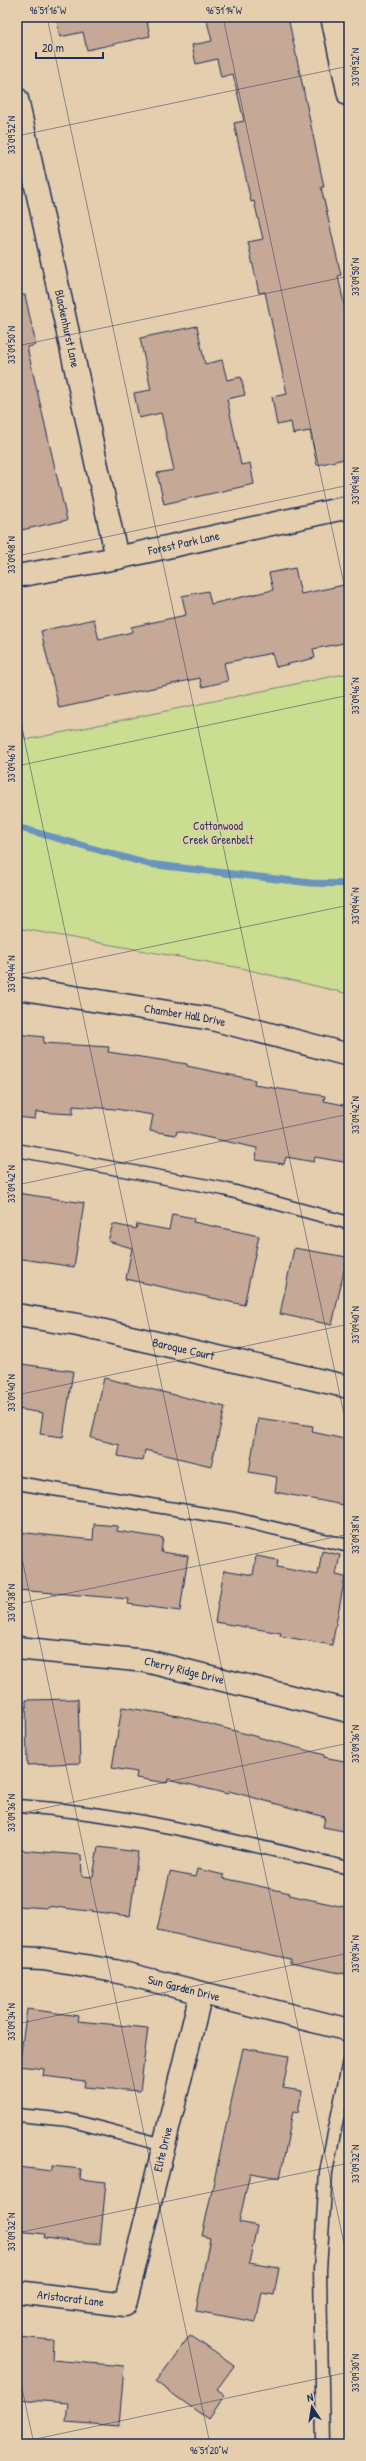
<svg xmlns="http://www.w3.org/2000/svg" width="366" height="2461" viewBox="0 0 366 2461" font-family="'Patrick Hand',sans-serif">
	<rect width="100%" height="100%" fill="#e4cead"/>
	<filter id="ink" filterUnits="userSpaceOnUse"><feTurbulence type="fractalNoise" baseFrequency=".025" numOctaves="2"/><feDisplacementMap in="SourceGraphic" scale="8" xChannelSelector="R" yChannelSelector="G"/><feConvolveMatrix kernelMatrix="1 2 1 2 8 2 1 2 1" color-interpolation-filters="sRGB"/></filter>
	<g filter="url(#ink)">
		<path fill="#cbdd91" stroke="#738678" d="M 349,673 L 349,994 L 241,968 L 17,928 L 17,710 L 26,740 Z"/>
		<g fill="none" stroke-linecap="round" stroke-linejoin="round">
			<path stroke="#6894bd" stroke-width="7" d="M 17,827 L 148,864 L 311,883 L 349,884"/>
		</g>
		<g fill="#c5a895" stroke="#1b2f5e">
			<path d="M 56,17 L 146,17 L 150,36 L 87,50 L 83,32 L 60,37 Z"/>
			<path d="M 206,17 L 288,17 L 324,187 L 321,187 L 341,275 L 338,276 L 349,327 L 349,458 L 317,465 L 310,431 L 293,434 L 291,422 L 277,425 L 272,397 L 287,394 L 265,292 L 259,293 L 248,242 L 263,239 L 254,201 L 251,202 L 234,123 L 244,121 L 233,74 L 221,77 L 217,59 L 196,64 L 192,45 L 212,41 Z"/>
			<path d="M 25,295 L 36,345 L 27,347 L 67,520 L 17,531 L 17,296 Z"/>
			<path d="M 197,326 L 205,364 L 222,360 L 227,380 L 241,377 L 245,395 L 227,399 L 241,465 L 250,463 L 254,484 L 164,504 L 157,473 L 174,470 L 161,413 L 139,418 L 134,393 L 151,390 L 140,338 Z"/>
			<path d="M 295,568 L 301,594 L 349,584 L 349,642 L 313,649 L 315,658 L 276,667 L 272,653 L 224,663 L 228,681 L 202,687 L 200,678 L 59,708 L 41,631 L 94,619 L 99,640 L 132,632 L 131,627 L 186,615 L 182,596 L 208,591 L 211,604 L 273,590 L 269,573 Z"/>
			<path d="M 17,1034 L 44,1037 L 43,1043 L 109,1047 L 108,1052 L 187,1064 L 187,1066 L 255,1080 L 254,1085 L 325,1096 L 324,1101 L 349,1106 L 349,1163 L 315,1157 L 314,1162 L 286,1157 L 284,1164 L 256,1160 L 257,1148 L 177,1131 L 176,1135 L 150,1131 L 153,1115 L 115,1109 L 73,1106 L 73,1114 L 36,1112 L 35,1119 L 17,1117 Z"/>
			<path d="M 17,1193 L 84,1203 L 74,1267 L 17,1258 Z"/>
			<path d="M 172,1214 L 194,1218 L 193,1222 L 259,1236 L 244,1305 L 126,1279 L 132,1248 L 108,1241 L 113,1224 L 136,1229 L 137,1224 L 169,1230 Z"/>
			<path d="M 294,1248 L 347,1257 L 332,1325 L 280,1314 Z"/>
			<path d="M 21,1364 L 73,1371 L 63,1437 L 40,1434 L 43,1413 L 17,1409 Z"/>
			<path d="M 104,1378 L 225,1407 L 211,1466 L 145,1450 L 143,1461 L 118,1456 L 120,1445 L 91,1438 Z"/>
			<path d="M 258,1418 L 313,1426 L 312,1432 L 349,1440 L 349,1506 L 275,1492 L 277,1477 L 249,1472 Z"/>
			<path d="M 94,1524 L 117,1526 L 117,1531 L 163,1538 L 161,1552 L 188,1556 L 180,1611 L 128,1604 L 129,1599 L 17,1590 L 17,1532 L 93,1540 Z"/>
			<path d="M 322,1551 L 340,1555 L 336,1575 L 345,1577 L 332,1645 L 280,1636 L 281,1633 L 215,1622 L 224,1570 L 253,1575 L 256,1556 L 278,1560 L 277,1567 L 318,1575 Z"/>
			<path d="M 78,1699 L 80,1763 L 27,1765 L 26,1700 Z"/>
			<path d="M 122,1707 L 179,1716 L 325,1755 L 324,1757 L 349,1762 L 349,1832 L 323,1827 L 325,1817 L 229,1791 L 228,1794 L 168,1779 L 167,1783 L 136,1778 L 137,1772 L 112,1768 Z"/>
			<path d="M 98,1847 L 138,1852 L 130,1916 L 47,1906 L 47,1908 L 17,1906 L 19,1850 L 81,1855 L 82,1876 L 93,1877 Z"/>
			<path d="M 197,1869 L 224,1875 L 223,1878 L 290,1893 L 289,1895 L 349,1908 L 349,1954 L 345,1974 L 290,1963 L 290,1959 L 157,1930 L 170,1872 L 195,1877 Z"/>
			<path d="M 27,2009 L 79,2016 L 78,2021 L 148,2028 L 140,2091 L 84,2087 L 85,2081 L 43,2076 L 44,2069 L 19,2066 Z"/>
			<path d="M 243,2048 L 289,2056 L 283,2088 L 302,2091 L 298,2112 L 293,2111 L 280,2178 L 250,2173 L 239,2222 L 257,2226 L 249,2263 L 279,2268 L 274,2295 L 262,2293 L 256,2322 L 196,2311 L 210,2238 L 202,2236 Z"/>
			<path d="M 52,2166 L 81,2169 L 80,2179 L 106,2182 L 100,2244 L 44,2238 L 45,2234 L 17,2231 L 17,2167 L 52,2171 Z"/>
			<path d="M 190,2335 L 234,2366 L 217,2389 L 225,2395 L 208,2419 L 156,2382 Z"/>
			<path d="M 17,2337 L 53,2340 L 52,2360 L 124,2366 L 119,2426 L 66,2422 L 68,2403 L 17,2399 Z"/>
		</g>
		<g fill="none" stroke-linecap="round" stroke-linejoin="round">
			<g stroke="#1b2f5e" stroke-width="15">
				<g id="lane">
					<path d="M 17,1150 L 224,1189 L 349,1223"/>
					<path d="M 17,1483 L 235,1519 L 349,1546"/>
					<path d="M 17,1806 C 130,1813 239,1842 349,1868"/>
					<path d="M 17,2115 L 69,2120 L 164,2145"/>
					<path d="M 323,2444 L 320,2270 L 326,2172 L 349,2061"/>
				</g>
			</g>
			<g stroke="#1b2f5e" stroke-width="25">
				<g id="street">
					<path d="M 332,17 L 349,95"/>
					<path id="s1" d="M 17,99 L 117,558"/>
					<path id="s2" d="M 17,576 L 117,558 L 349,507"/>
					<path id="s3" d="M 17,988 L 212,1019 L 349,1055"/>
					<path id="s4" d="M 17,1315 L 78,1325 L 349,1387"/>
					<path id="s5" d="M 17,1648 L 146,1661 L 349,1711"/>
					<path id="s6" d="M 17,1958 L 43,1959 L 115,1971 L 349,2030"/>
					<path id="s7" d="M 17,2292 L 125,2305 L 201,1993"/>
				</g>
			</g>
			<use href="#lane" stroke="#e4cead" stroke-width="12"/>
			<use href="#street" stroke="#e4cead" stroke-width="22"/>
		</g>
	</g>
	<path fill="none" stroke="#1b2f5e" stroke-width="1" stroke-opacity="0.45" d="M 47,17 L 349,1438M 223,17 L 349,608M 17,136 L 349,66M 17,346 L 349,276M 17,556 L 349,485M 17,705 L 349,2267M 17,766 L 349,695M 17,975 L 349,905M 17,1185 L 349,1114M 17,1395 L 349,1324M 17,1535 L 210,2444M 17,1604 L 349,1534M 17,1814 L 349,1743M 17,2024 L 349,1953M 17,2233 L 349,2163M 17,2365 L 34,2444M 17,2443 L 349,2372"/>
	<g text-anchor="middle" stroke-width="3" stroke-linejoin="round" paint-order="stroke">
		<g font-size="12" fill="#1b2f5e" stroke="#e4cead">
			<text dy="4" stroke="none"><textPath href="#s1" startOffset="235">Blackenhurst Lane</textPath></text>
			<text dy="4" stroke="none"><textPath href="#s2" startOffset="170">Forest Park Lane</textPath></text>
			<text dy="4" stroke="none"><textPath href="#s3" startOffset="170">Chamber Hall Drive</textPath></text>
			<text dy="4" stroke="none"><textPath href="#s4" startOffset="170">Baroque Court</textPath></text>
			<text dy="4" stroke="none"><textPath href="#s5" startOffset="169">Cherry Ridge Drive</textPath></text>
			<text dy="4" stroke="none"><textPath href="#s6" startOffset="170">Sun Garden Drive</textPath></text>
			<text dy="4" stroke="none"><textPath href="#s7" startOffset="269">Elite Drive</textPath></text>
			<text dy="4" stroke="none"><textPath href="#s7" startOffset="54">Aristocrat Lane</textPath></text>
		</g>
		<g font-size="12" fill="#2d4063" stroke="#e4cead">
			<text x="218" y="830">Cottonwood<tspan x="218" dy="14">Creek Greenbelt</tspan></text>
		</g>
	</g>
	<rect width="366" height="2461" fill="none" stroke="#e4cead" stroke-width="44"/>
	<g transform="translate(312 2407) rotate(348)" stroke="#e4cead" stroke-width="3" paint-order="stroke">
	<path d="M0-3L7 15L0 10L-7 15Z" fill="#1b2f5e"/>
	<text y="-6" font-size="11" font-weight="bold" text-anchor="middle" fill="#1b2f5e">N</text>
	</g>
	<path d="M36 52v6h67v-6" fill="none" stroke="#1b2f5e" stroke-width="2"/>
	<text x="42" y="52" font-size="12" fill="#1b2f5e" stroke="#e4cead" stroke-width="3" paint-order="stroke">20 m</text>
	<rect x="22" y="22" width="322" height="2417" fill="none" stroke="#1b2f5e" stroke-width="1.5"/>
	<g font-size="10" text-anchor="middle" fill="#1b2f5e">
		<text x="48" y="14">96°51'16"W</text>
		<text x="224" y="14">96°51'14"W</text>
		<text transform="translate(355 67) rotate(-90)" y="4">33°09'52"N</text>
		<text transform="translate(11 135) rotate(-90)" y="4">33°09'52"N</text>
		<text transform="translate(355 277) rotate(-90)" y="4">33°09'50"N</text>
		<text transform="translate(11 345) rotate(-90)" y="4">33°09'50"N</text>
		<text transform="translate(355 486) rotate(-90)" y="4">33°09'48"N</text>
		<text transform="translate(11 555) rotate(-90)" y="4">33°09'48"N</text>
		<text transform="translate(355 696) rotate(-90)" y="4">33°09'46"N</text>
		<text transform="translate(11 764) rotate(-90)" y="4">33°09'46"N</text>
		<text transform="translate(355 906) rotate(-90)" y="4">33°09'44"N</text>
		<text transform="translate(11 974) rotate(-90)" y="4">33°09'44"N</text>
		<text transform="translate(355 1115) rotate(-90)" y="4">33°09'42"N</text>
		<text transform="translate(11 1184) rotate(-90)" y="4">33°09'42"N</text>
		<text transform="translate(355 1325) rotate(-90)" y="4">33°09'40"N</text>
		<text transform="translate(11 1393) rotate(-90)" y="4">33°09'40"N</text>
		<text transform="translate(355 1535) rotate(-90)" y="4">33°09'38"N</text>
		<text transform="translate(11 1603) rotate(-90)" y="4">33°09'38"N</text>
		<text transform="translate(355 1744) rotate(-90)" y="4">33°09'36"N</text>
		<text transform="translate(11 1813) rotate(-90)" y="4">33°09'36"N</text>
		<text transform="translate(355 1954) rotate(-90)" y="4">33°09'34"N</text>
		<text transform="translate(11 2022) rotate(-90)" y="4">33°09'34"N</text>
		<text transform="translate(355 2164) rotate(-90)" y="4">33°09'32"N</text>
		<text transform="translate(11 2232) rotate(-90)" y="4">33°09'32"N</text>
		<text transform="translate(355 2373) rotate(-90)" y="4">33°09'30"N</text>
		<text x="209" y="2454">96°51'20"W</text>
	</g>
</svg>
